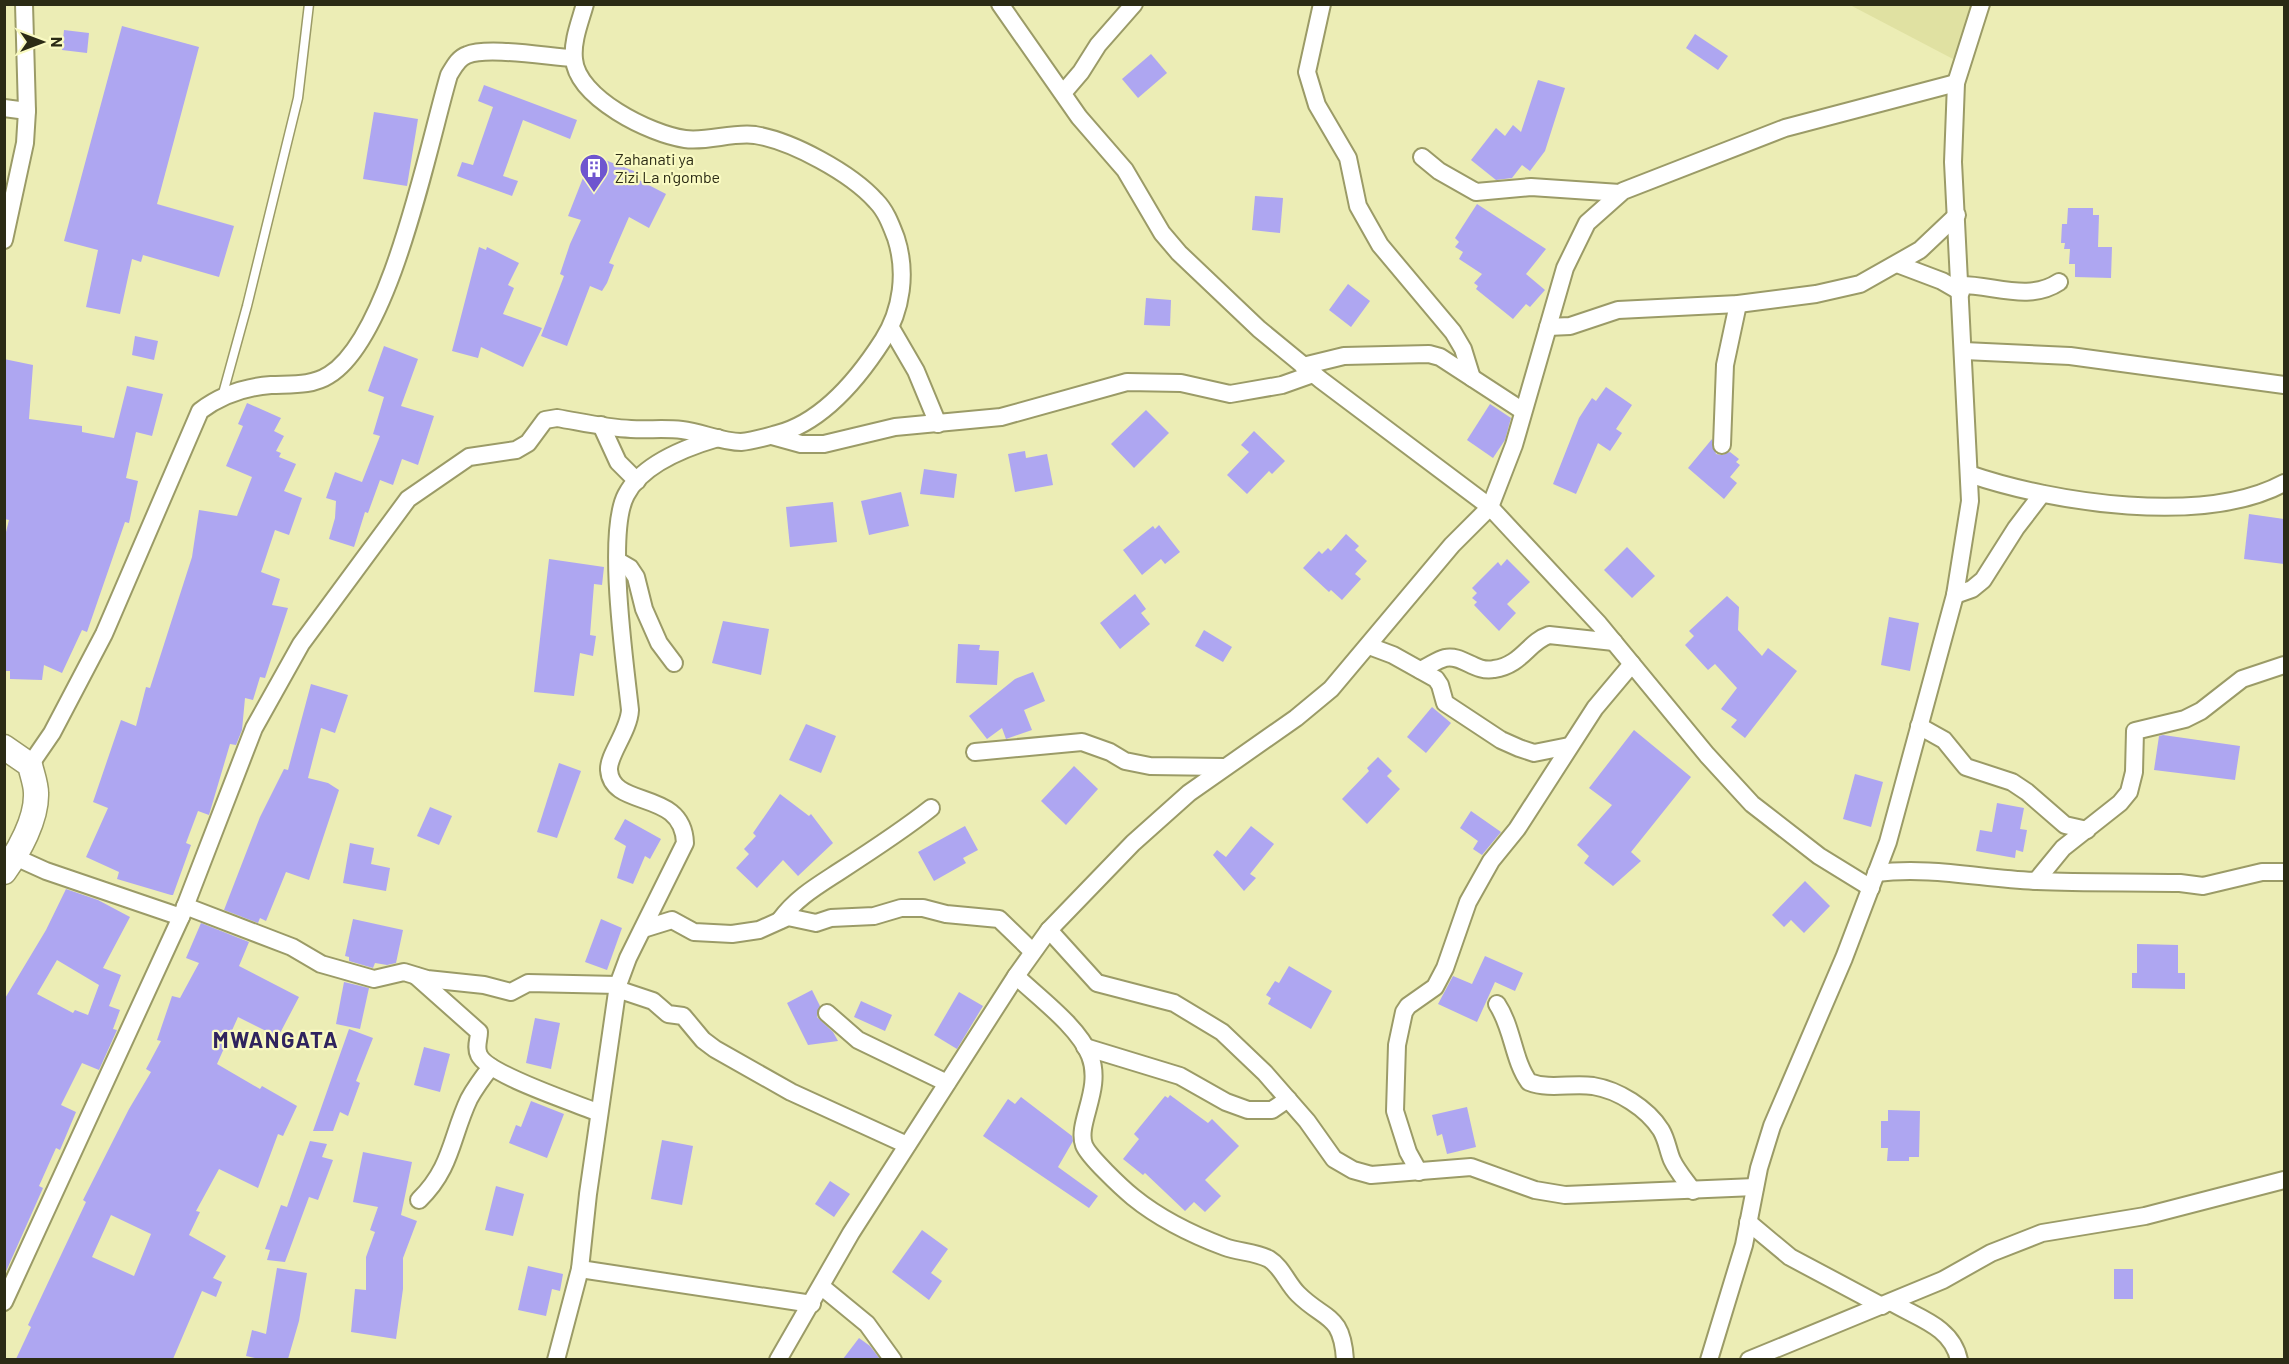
<svg xmlns="http://www.w3.org/2000/svg" width="2289" height="1364" viewBox="0 0 2289 1364" font-family="Barlow,sans-serif">
	<rect width="100%" height="100%" fill="#ecedb5"/>
	<path fill="#e0e1a2" d="M 1850,5 L 1973,5 L 1953,59 Z"/>
	<g fill="#aea6f1" fill-rule="evenodd">
		<path d="M 122,26 L 199,47 L 157,204 L 234,226 L 219,277 L 143,255 L 141,262 L 132,259 L 120,314 L 86,307 L 98,250 L 64,241 Z"/>
		<path d="M 64,30 L 89,33 L 87,53 L 62,50 Z"/>
		<path d="M 1695,34 L 1728,56 L 1718,70 L 1686,48 Z"/>
		<path d="M 1151,54 L 1167,73 L 1138,98 L 1122,79 Z"/>
		<path d="M 1538,80 L 1565,88 L 1545,151 L 1530,171 L 1522,165 L 1512,178 L 1496,180 L 1471,160 L 1496,128 L 1505,136 L 1513,125 L 1521,132 Z"/>
		<path d="M 484,85 L 577,120 L 570,139 L 523,120 L 503,176 L 518,181 L 512,196 L 457,176 L 462,162 L 473,165 L 493,107 L 478,101 Z"/>
		<path d="M 374,112 L 418,119 L 407,186 L 363,179 Z"/>
		<path d="M 592,155 L 639,173 L 637,179 L 666,194 L 649,228 L 629,217 L 609,263 L 614,265 L 607,283 L 602,291 L 590,286 L 567,346 L 541,336 L 564,276 L 560,274 L 570,244 L 581,220 L 568,216 Z"/>
		<path d="M 1255,196 L 1283,198 L 1280,233 L 1252,230 Z"/>
		<path d="M 1477,204 L 1546,249 L 1526,274 L 1545,290 L 1530,307 L 1526,304 L 1513,319 L 1476,289 L 1478,286 L 1474,283 L 1482,274 L 1459,259 L 1463,252 L 1455,247 L 1459,242 L 1455,238 Z"/>
		<path d="M 2068,208 L 2093,208 L 2093,215 L 2099,215 L 2098,247 L 2112,247 L 2111,278 L 2075,277 L 2075,264 L 2069,264 L 2070,249 L 2064,249 L 2065,243 L 2061,243 L 2062,224 L 2067,224 Z"/>
		<path d="M 479,247 L 486,250 L 487,247 L 519,263 L 508,285 L 514,288 L 503,314 L 542,328 L 523,367 L 481,347 L 478,358 L 452,351 Z"/>
		<path d="M 1348,284 L 1370,301 L 1351,327 L 1329,310 Z"/>
		<path d="M 1146,298 L 1171,300 L 1170,326 L 1144,325 Z"/>
		<path d="M 135,336 L 158,341 L 154,360 L 132,355 Z"/>
		<path d="M 384,346 L 418,359 L 401,406 L 434,416 L 418,465 L 402,459 L 393,485 L 380,480 L 368,513 L 365,512 L 354,547 L 329,539 L 335,518 L 336,501 L 326,498 L 335,472 L 362,482 L 380,436 L 373,434 L 384,397 L 368,391 Z"/>
		<path d="M 4,359 L 33,365 L 29,419 L 82,426 L 82,432 L 114,438 L 127,386 L 163,394 L 152,436 L 136,432 L 126,478 L 138,481 L 129,523 L 125,522 L 87,632 L 82,630 L 62,673 L 44,665 L 42,680 L 10,679 L 10,671 L 4,671 L 4,540 L 9,520 L 4,519 Z"/>
		<path d="M 1606,387 L 1632,405 L 1616,429 L 1622,433 L 1610,451 L 1598,443 L 1576,494 L 1553,484 L 1579,418 L 1592,398 L 1596,401 Z"/>
		<path d="M 247,403 L 281,418 L 274,431 L 284,436 L 276,451 L 281,453 L 279,457 L 296,464 L 284,491 L 302,498 L 289,535 L 275,530 L 261,572 L 280,579 L 272,605 L 288,608 L 265,678 L 260,677 L 253,700 L 245,698 L 242,730 L 236,745 L 230,744 L 209,815 L 198,811 L 186,843 L 191,845 L 173,895 L 171,895 L 117,879 L 119,872 L 86,857 L 108,808 L 93,802 L 121,720 L 136,726 L 146,687 L 150,688 L 192,557 L 199,510 L 237,516 L 252,477 L 226,466 L 243,426 L 238,424 Z"/>
		<path d="M 1490,404 L 1511,418 L 1505,440 L 1493,458 L 1467,440 Z"/>
		<path d="M 1146,410 L 1169,433 L 1134,468 L 1111,444 Z"/>
		<path d="M 1254,431 L 1285,461 L 1272,474 L 1269,471 L 1247,494 L 1227,475 L 1249,452 L 1241,445 Z"/>
		<path d="M 1712,439 L 1716,454 L 1722,455 L 1730,452 L 1739,459 L 1736,462 L 1740,465 L 1730,477 L 1737,483 L 1724,499 L 1688,468 Z"/>
		<path d="M 1025,451 L 1026,458 L 1047,454 L 1053,485 L 1015,492 L 1008,454 Z"/>
		<path d="M 924,469 L 957,474 L 954,498 L 920,494 Z"/>
		<path d="M 901,492 L 909,526 L 869,535 L 861,501 Z"/>
		<path d="M 833,502 L 837,542 L 790,547 L 786,507 Z"/>
		<path d="M 2249,514 L 2284,519 L 2284,564 L 2244,559 Z"/>
		<path d="M 1159,525 L 1180,552 L 1165,564 L 1161,559 L 1142,575 L 1123,550 L 1153,526 L 1155,529 Z"/>
		<path d="M 1346,534 L 1359,546 L 1355,550 L 1367,561 L 1355,574 L 1361,579 L 1342,600 L 1331,590 L 1329,592 L 1303,568 L 1319,551 L 1322,554 L 1328,548 L 1331,551 Z"/>
		<path d="M 1627,547 L 1655,576 L 1632,598 L 1604,570 Z"/>
		<path d="M 549,559 L 604,567 L 602,585 L 594,584 L 590,635 L 596,636 L 593,656 L 580,653 L 574,696 L 534,692 Z"/>
		<path d="M 1507,559 L 1530,582 L 1507,604 L 1516,613 L 1499,631 L 1474,605 L 1477,602 L 1472,598 L 1477,593 L 1472,588 L 1498,562 L 1501,566 Z"/>
		<path d="M 1135,594 L 1146,609 L 1141,613 L 1150,624 L 1120,649 L 1100,623 Z"/>
		<path d="M 1727,596 L 1739,607 L 1738,630 L 1762,656 L 1768,648 L 1797,671 L 1745,738 L 1731,727 L 1737,720 L 1721,709 L 1737,688 L 1715,664 L 1708,670 L 1685,645 L 1694,636 L 1689,631 Z"/>
		<path d="M 1889,617 L 1919,623 L 1910,671 L 1881,665 Z"/>
		<path d="M 723,621 L 769,629 L 761,675 L 712,663 Z"/>
		<path d="M 1204,630 L 1232,647 L 1223,662 L 1195,646 Z"/>
		<path d="M 958,644 L 980,645 L 979,650 L 999,651 L 997,685 L 956,683 Z"/>
		<path d="M 1033,672 L 1045,701 L 1024,710 L 1032,730 L 1006,739 L 1002,728 L 987,739 L 969,716 L 1015,679 Z"/>
		<path d="M 311,684 L 348,695 L 335,733 L 321,728 L 308,778 L 328,783 L 339,790 L 309,880 L 286,872 L 266,921 L 260,918 L 258,923 L 224,910 L 260,817 L 284,769 L 288,770 Z"/>
		<path d="M 1432,707 L 1451,723 L 1426,753 L 1407,737 Z"/>
		<path d="M 806,724 L 836,736 L 821,773 L 789,760 Z"/>
		<path d="M 1634,730 L 1691,777 L 1631,852 L 1641,861 L 1613,886 L 1584,863 L 1589,856 L 1577,845 L 1612,805 L 1589,788 Z"/>
		<path d="M 2163,735 L 2240,746 L 2235,780 L 2154,770 L 2159,736 Z"/>
		<path d="M 1378,757 L 1392,771 L 1387,776 L 1400,789 L 1367,824 L 1342,799 L 1369,771 L 1367,768 Z"/>
		<path d="M 559,763 L 581,771 L 557,838 L 537,832 Z"/>
		<path d="M 1074,766 L 1098,789 L 1066,825 L 1041,801 Z"/>
		<path d="M 1855,774 L 1883,782 L 1871,827 L 1843,819 Z"/>
		<path d="M 780,794 L 809,816 L 811,814 L 833,843 L 798,876 L 783,860 L 757,888 L 736,868 L 749,854 L 744,849 L 756,836 L 753,833 Z"/>
		<path d="M 1997,803 L 2024,808 L 2020,829 L 2027,830 L 2023,852 L 2016,850 L 2015,858 L 1976,851 L 1980,830 L 1992,832 Z"/>
		<path d="M 430,807 L 452,816 L 439,845 L 417,836 Z"/>
		<path d="M 1471,811 L 1501,832 L 1482,855 L 1473,849 L 1478,841 L 1460,828 Z"/>
		<path d="M 625,819 L 661,839 L 650,859 L 645,856 L 633,884 L 617,878 L 626,846 L 614,839 Z"/>
		<path d="M 965,826 L 978,850 L 963,858 L 966,863 L 934,881 L 918,852 Z"/>
		<path d="M 1251,826 L 1274,844 L 1250,874 L 1256,878 L 1244,891 L 1213,855 L 1217,850 L 1226,857 Z"/>
		<path d="M 350,843 L 374,848 L 371,864 L 390,868 L 386,891 L 343,883 Z"/>
		<path d="M 1805,881 L 1830,906 L 1804,933 L 1791,920 L 1784,927 L 1772,915 Z"/>
		<path d="M 66,889 L 98,900 L 130,917 L 103,968 L 121,975 L 109,1006 L 120,1010 L 113,1029 L 117,1030 L 99,1070 L 82,1063 L 61,1105 L 76,1112 L 60,1150 L 56,1148 L 39,1186 L 43,1188 L 4,1276 L 4,1000 L 46,930 ZM 57,960 L 99,985 L 88,1015 L 75,1010 L 73,1013 L 37,994 Z"/>
		<path d="M 353,919 L 403,930 L 396,963 L 387,965 L 375,963 L 373,968 L 349,961 L 349,957 L 345,956 Z"/>
		<path d="M 601,919 L 622,928 L 607,970 L 585,962 Z"/>
		<path d="M 201,923 L 249,942 L 239,966 L 299,997 L 278,1037 L 238,1017 L 217,1064 L 260,1089 L 262,1086 L 297,1106 L 283,1136 L 278,1134 L 258,1188 L 219,1169 L 196,1211 L 200,1212 L 189,1235 L 226,1256 L 213,1278 L 222,1282 L 216,1297 L 202,1291 L 173,1359 L 16,1359 L 31,1327 L 28,1325 L 86,1202 L 83,1200 L 129,1109 L 151,1072 L 146,1069 L 161,1041 L 157,1040 L 172,996 L 180,998 L 199,963 L 186,958 ZM 111,1215 L 151,1234 L 134,1276 L 92,1257 Z"/>
		<path d="M 2137,944 L 2178,945 L 2178,973 L 2185,973 L 2185,989 L 2132,988 L 2132,973 L 2137,973 Z"/>
		<path d="M 1485,956 L 1523,973 L 1515,991 L 1495,982 L 1477,1022 L 1438,1004 L 1453,976 L 1472,984 Z"/>
		<path d="M 1289,966 L 1332,991 L 1311,1029 L 1268,1004 L 1271,998 L 1266,995 L 1275,981 L 1279,983 Z"/>
		<path d="M 344,982 L 369,988 L 360,1029 L 336,1024 Z"/>
		<path d="M 812,990 L 820,1006 L 817,1017 L 833,1032 L 838,1041 L 808,1045 L 787,1003 Z"/>
		<path d="M 959,992 L 983,1006 L 957,1049 L 934,1035 Z"/>
		<path d="M 861,1001 L 892,1015 L 885,1031 L 854,1017 Z"/>
		<path d="M 535,1018 L 560,1023 L 551,1069 L 526,1063 Z"/>
		<path d="M 349,1029 L 373,1038 L 356,1081 L 360,1083 L 348,1116 L 340,1112 L 333,1131 L 313,1131 Z"/>
		<path d="M 424,1047 L 450,1054 L 440,1092 L 414,1085 Z"/>
		<path d="M 1170,1095 L 1208,1123 L 1212,1119 L 1239,1146 L 1205,1180 L 1221,1196 L 1205,1212 L 1194,1202 L 1185,1211 L 1145,1173 L 1143,1175 L 1123,1159 L 1139,1139 L 1134,1134 L 1165,1096 L 1168,1098 Z"/>
		<path d="M 1021,1097 L 1072,1136 L 1073,1141 L 1058,1167 L 1098,1196 L 1089,1208 L 983,1136 L 1008,1099 L 1015,1104 Z"/>
		<path d="M 531,1101 L 564,1114 L 547,1158 L 509,1143 L 516,1125 L 521,1127 Z"/>
		<path d="M 1467,1107 L 1476,1147 L 1447,1154 L 1442,1134 L 1437,1136 L 1432,1115 Z"/>
		<path d="M 1888,1110 L 1920,1111 L 1919,1157 L 1909,1157 L 1909,1161 L 1887,1161 L 1888,1148 L 1881,1148 L 1881,1121 L 1888,1121 Z"/>
		<path d="M 662,1140 L 693,1146 L 682,1205 L 651,1199 Z"/>
		<path d="M 310,1141 L 327,1144 L 322,1157 L 333,1160 L 318,1200 L 309,1197 L 285,1262 L 267,1260 L 270,1250 L 265,1249 L 281,1205 L 287,1207 Z"/>
		<path d="M 363,1152 L 412,1162 L 401,1215 L 417,1221 L 403,1258 L 403,1289 L 396,1339 L 351,1332 L 355,1289 L 366,1290 L 366,1257 L 375,1232 L 370,1230 L 378,1207 L 353,1202 Z"/>
		<path d="M 830,1181 L 850,1194 L 834,1217 L 815,1204 Z"/>
		<path d="M 496,1186 L 524,1194 L 513,1236 L 485,1230 Z"/>
		<path d="M 922,1230 L 948,1249 L 931,1273 L 942,1281 L 929,1300 L 892,1272 Z"/>
		<path d="M 528,1266 L 563,1274 L 560,1291 L 552,1289 L 546,1316 L 518,1310 Z"/>
		<path d="M 277,1268 L 307,1273 L 299,1321 L 288,1359 L 260,1359 L 246,1356 L 252,1330 L 266,1334 Z"/>
		<rect x="2114" y="1269" width="19" height="30"/>
		<path d="M 859,1338 L 870,1346 L 880,1359 L 843,1359 Z"/>
	</g>
	<g fill="none" stroke-linecap="round" stroke-linejoin="round">
		<g stroke="#9b9b67" stroke-width="11">
			<path id="lane" d="M 222,397 L 247,306 L 298,98 L 309,4"/>
		</g>
		<g stroke="#9b9b67" stroke-width="20">
			<g id="street">
				<path d="M 1000,4 L 1079,117 L 1125,170 L 1162,233 L 1179,253 L 1259,329 L 1321,380 L 1490,507 L 1599,624 L 1707,755 L 1752,804 L 1819,856 L 1871,888"/>
				<path d="M 1322,4 L 1307,72 L 1317,105 L 1348,158 L 1358,206 L 1380,245 L 1453,332 L 1463,349 L 1472,378"/>
				<path d="M 1063,93 L 1081,72 L 1098,45 L 1134,4"/>
				<path d="M 4,108 L 27,111"/>
				<path d="M 1422,157 L 1439,171 L 1476,192 L 1531,187 L 1620,193"/>
				<path d="M 4,240 L 25,143 L 27,111 L 24,4"/>
				<path d="M 1897,264 L 1942,281 L 1961,292"/>
				<path d="M 1961,285 C 1994,285 2029,302 2059,282"/>
				<path d="M 1548,327 L 1570,326 L 1618,310 L 1738,304 L 1816,294 L 1860,284 L 1920,250 L 1957,215"/>
				<path d="M 891,328 L 916,371 L 938,424"/>
				<path d="M 1964,351 L 2070,356 L 2284,385"/>
				<path d="M 1303,366 L 1344,356 L 1429,354 L 1440,357 L 1523,411"/>
				<path d="M 601,425 L 618,462 L 637,481"/>
				<path d="M 772,436 L 801,444 L 824,444 L 895,427 L 1001,417 L 1127,382 L 1181,383 L 1230,394 L 1282,385 L 1313,374"/>
				<path d="M 1722,445 L 1725,365 L 1738,304"/>
				<path d="M 1969,474 C 2053,503 2204,526 2284,483"/>
				<path d="M 618,561 L 630,568 L 636,577 L 644,609 L 659,643 L 674,663"/>
				<path d="M 1955,595 L 1972,589 L 1983,580 L 2016,528 L 2042,494"/>
				<path d="M 1369,646 L 1393,655 L 1436,679 L 1440,685 L 1445,703 L 1501,740 L 1519,748 L 1534,753 L 1569,746"/>
				<path d="M 1420,670 C 1428,667 1437,660 1445,658 C 1462,654 1475,673 1494,669 C 1522,665 1528,642 1549,635 L 1614,642"/>
				<path d="M 1919,726 L 1944,740 L 1966,767 L 2012,782 L 2027,792 L 2065,825 L 2087,830"/>
				<path d="M 975,752 L 1082,742 L 1110,752 L 1125,761 L 1150,766 L 1224,767"/>
				<path d="M 30,765 L 52,733 L 104,634 L 200,411 C 221,395 245,387 271,385 C 291,384 312,386 329,375 C 391,337 428,146 449,75 C 454,67 458,58 467,55 C 487,46 550,57 573,58"/>
				<path d="M 15,857 L 46,871 L 181,917"/>
				<path d="M 1876,873 C 1931,866 1983,879 2037,881 C 2084,883 2132,882 2180,883 L 2203,886 L 2262,872 L 2284,872"/>
				<path d="M 2036,881 L 2063,848 L 2120,803 L 2129,792 L 2134,772 L 2135,731 L 2185,719 L 2201,711 L 2242,679 L 2284,665"/>
				<path d="M 185,906 L 292,947 L 321,964 L 374,979 L 404,972 L 427,979 L 484,985 L 511,992 L 528,983 L 618,985"/>
				<path d="M 780,920 C 796,898 817,886 840,871 C 871,851 902,831 931,808"/>
				<path d="M 643,929 L 672,920 L 694,932 L 732,934 L 759,930 L 788,917 L 816,923 L 831,918 L 874,916 L 901,908 L 923,908 L 946,914 L 999,919 L 1032,951"/>
				<path d="M 1049,930 L 1097,983 L 1174,1003 L 1222,1032 L 1265,1073 L 1307,1121 L 1334,1159 L 1353,1170 L 1371,1175 L 1471,1167 L 1535,1190 L 1565,1195 L 1755,1187"/>
				<path d="M 416,976 L 479,1032 C 479,1040 475,1047 479,1055 C 488,1075 576,1103 599,1113"/>
				<path d="M 1016,976 C 1038,997 1079,1027 1090,1056 C 1103,1089 1076,1123 1084,1145 C 1088,1156 1122,1188 1133,1197 C 1160,1219 1193,1235 1225,1247 C 1239,1252 1256,1252 1269,1259 C 1282,1267 1287,1283 1298,1294 C 1325,1321 1342,1313 1345,1360"/>
				<path d="M 617,989 L 653,1001 L 668,1014 L 683,1016 L 703,1040 L 715,1049 L 791,1092 L 907,1145"/>
				<path d="M 1497,1004 C 1513,1028 1513,1060 1529,1082 C 1550,1090 1571,1083 1593,1086 C 1618,1090 1647,1108 1661,1130 C 1667,1140 1668,1151 1672,1160 C 1677,1171 1686,1181 1693,1191"/>
				<path d="M 827,1013 L 858,1040 L 947,1083"/>
				<path d="M 1085,1047 L 1180,1076 L 1226,1102 L 1248,1110 L 1272,1110 L 1288,1099"/>
				<path d="M 1419,1172 L 1408,1152 L 1395,1111 L 1397,1045 L 1404,1012 L 1408,1006 L 1435,987 L 1445,968 L 1468,902 L 1491,861 L 1517,829 L 1595,708 L 1632,664"/>
				<path d="M 419,1200 C 452,1168 451,1137 469,1099 C 475,1088 483,1077 491,1067"/>
				<path d="M 1748,1222 L 1790,1257 L 1882,1306"/>
				<path d="M 580,1269 L 812,1304"/>
				<path d="M 822,1287 L 867,1324 L 893,1360"/>
				<path d="M 4,1302 L 181,917 L 254,728 L 301,644 L 408,499 L 469,457 L 516,450 L 528,443 L 545,420 L 557,418 C 581,422 606,428 631,429 C 648,430 665,428 682,430 C 701,432 722,442 741,442 C 753,441 766,437 777,434 C 823,422 858,379 883,340 C 902,310 907,272 896,238 C 891,225 886,211 876,201 C 851,173 792,141 755,135 C 732,132 708,142 685,139 C 650,134 577,98 574,59 C 572,41 580,22 585,4"/>
				<path d="M 1891,1302 C 1917,1318 1952,1326 1959,1360"/>
				<path d="M 556,1360 L 580,1269 L 588,1194 L 618,985 L 628,958 L 685,843 C 683,788 612,810 609,770 C 608,755 629,731 630,710 C 625,663 606,533 626,495 C 642,464 687,447 718,438"/>
				<path d="M 778,1360 L 851,1233 L 1016,976 L 1049,930 L 1133,843 L 1189,793 L 1296,718 L 1331,689 L 1452,545 L 1490,507 L 1514,445 L 1565,268 L 1587,223 L 1623,191 L 1785,128 L 1956,83"/>
				<path d="M 1709,1360 L 1744,1245 L 1759,1168 L 1772,1126 L 1844,958 L 1888,842 L 1955,595 L 1970,501 L 1953,162 L 1956,83 L 1981,4"/>
				<path d="M 1749,1360 L 1943,1280 L 1991,1253 L 2042,1233 L 2145,1216 L 2284,1180"/>
			</g>
		</g>
		<g stroke="#9b9b67" stroke-width="27">
			<path id="secondary" d="M 4,747 L 30,765 C 32,774 36,784 36,793 C 37,819 19,851 4,872"/>
		</g>
		<use href="#lane" stroke="#fff" stroke-width="8"/>
		<use href="#street" stroke="#fff" stroke-width="16"/>
		<use href="#secondary" stroke="#fff" stroke-width="24"/>
	</g>
	<defs>
		<g id="building-pin" transform="scale(1.5)"><path d="M0 17L-7.5 6A9.5 9.5 0 1 1 7.5 6Z" fill="#6f55cf" stroke="#f9fac2"/><path d="M-4-6H4V6H1V3H-1V6H-4ZM-2.5-4.3h1.7v1.8h-1.7ZM.8-4.3h1.7v1.8H.8ZM-2.5-1h1.7V.8h-1.7ZM.8-1h1.7V.8H.8Z" fill="#fff"/></g>
	</defs>
	<g fill-rule="evenodd">
		<use href="#building-pin" x="594" y="168"/>
	</g>
	<g text-anchor="middle" stroke-width="4.5" stroke-linejoin="round" paint-order="stroke">
		<g font-size="16" fill="#2b2b15" stroke="#f9fac2" text-anchor="start">
			<text x="615" y="165">Zahanati ya<tspan x="615" dy="18">Zizi La n'gombe</tspan></text>
		</g>
		<g font-size="22" font-weight="bold" letter-spacing="1.5" fill="#30245e" stroke="#f9fac2">
			<text x="276" y="1048">MWANGATA</text>
		</g>
	</g>
	<rect width="2289" height="1364" fill="none" stroke="#2b2b15" stroke-width="12"/>
	<g transform="translate(42 42) rotate(90)" stroke="#f9fac2" stroke-width="4.5" paint-order="stroke">
	<path d="M0-4.5L10 22L0 15L-10 22Z" fill="#2b2b15"/>
	<text y="-9" font-size="16" font-weight="bold" text-anchor="middle" fill="#2b2b15">N</text>
	</g>
</svg>
